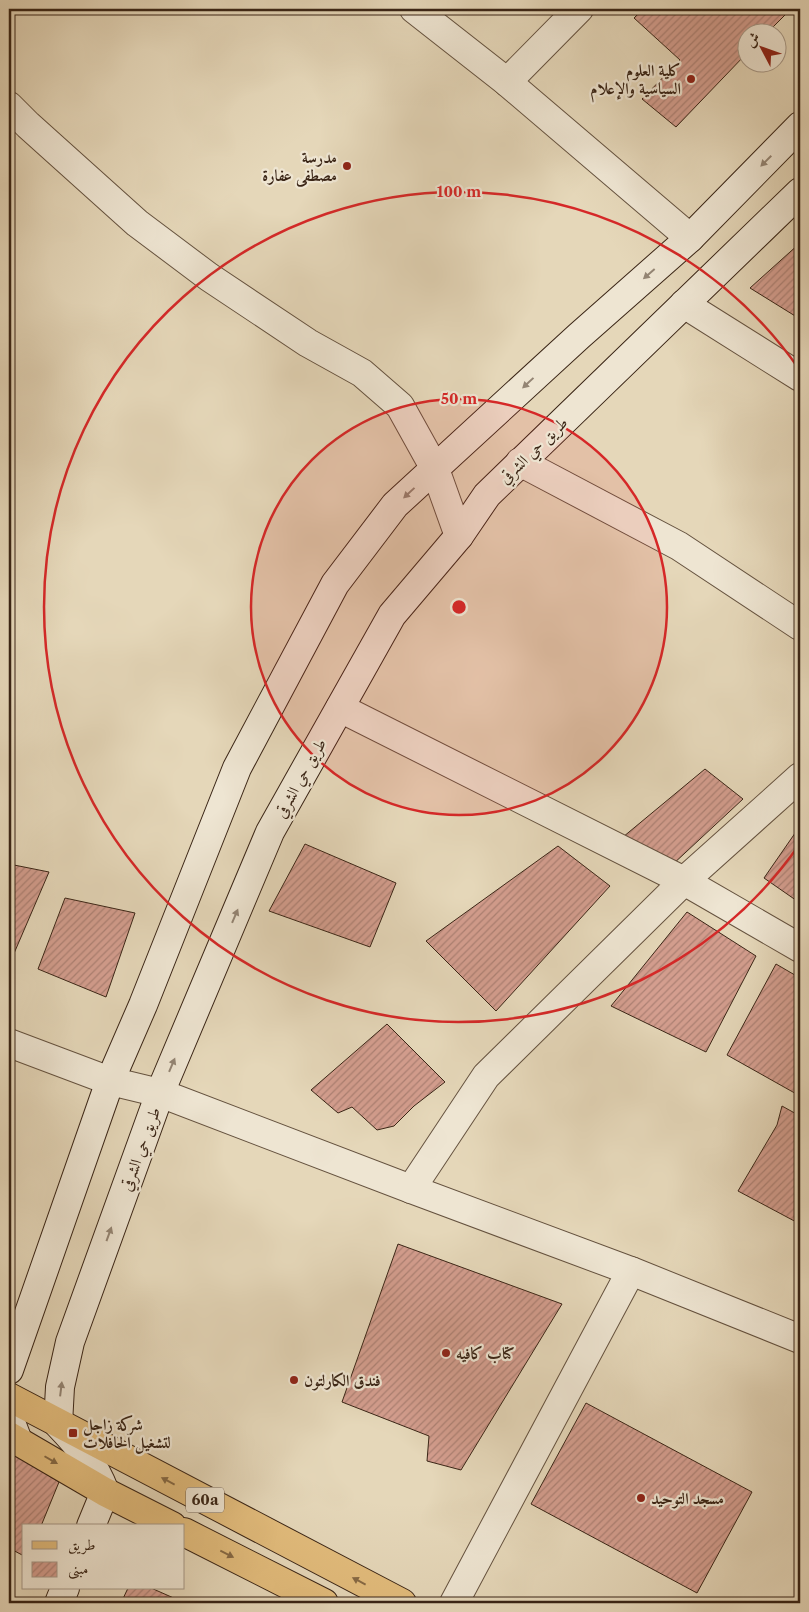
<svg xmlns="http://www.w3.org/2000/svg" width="809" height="1612" viewBox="0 0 809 1612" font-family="'Libre Caslon Text',Amiri,serif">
	<defs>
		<pattern id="building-hatch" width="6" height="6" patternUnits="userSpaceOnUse" patternTransform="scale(1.25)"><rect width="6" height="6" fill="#d49e8f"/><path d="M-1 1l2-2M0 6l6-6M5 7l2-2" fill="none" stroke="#ad8174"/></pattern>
	</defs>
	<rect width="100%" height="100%" fill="#e5d7b9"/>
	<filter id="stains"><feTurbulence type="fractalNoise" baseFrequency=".004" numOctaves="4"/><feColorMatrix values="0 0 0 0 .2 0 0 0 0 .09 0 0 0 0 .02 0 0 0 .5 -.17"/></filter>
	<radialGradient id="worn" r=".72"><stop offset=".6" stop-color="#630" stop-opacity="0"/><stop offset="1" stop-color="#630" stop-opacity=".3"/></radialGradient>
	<g fill="url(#building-hatch)" stroke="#3a2516">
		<path d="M 643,9 L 791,9 L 768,32 L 746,32 L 746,54 L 676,127 L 642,99 L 680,60 L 634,18 Z"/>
		<path d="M 800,243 L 800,319 L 750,288 Z"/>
		<path d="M 705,769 L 743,799 L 671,866 L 623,837 Z"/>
		<path d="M 800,826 L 800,903 L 764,878 Z"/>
		<path d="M 305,844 L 396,883 L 370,947 L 269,911 Z"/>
		<path d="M 558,846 L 610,886 L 496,1011 L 426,941 Z"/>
		<path d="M 9,864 L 49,872 L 9,965 Z"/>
		<path d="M 65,898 L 135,913 L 106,997 L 38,969 Z"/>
		<path d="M 687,912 L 756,956 L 706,1052 L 611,1006 Z"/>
		<path d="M 776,964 L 800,978 L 800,1096 L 727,1055 Z"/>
		<path d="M 387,1024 L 445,1082 L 414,1106 L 394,1126 L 377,1130 L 352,1107 L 338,1113 L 311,1090 Z"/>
		<path d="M 782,1106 L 800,1116 L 800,1224 L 738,1191 L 777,1125 Z"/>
		<path d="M 398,1244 L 562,1304 L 461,1470 L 427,1461 L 429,1436 L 342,1402 Z"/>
		<path d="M 586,1403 L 752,1492 L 697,1593 L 531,1504 Z"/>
		<path d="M 9,1451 L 59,1482 L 41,1526 L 24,1526 L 24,1556 L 9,1548 Z"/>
		<path d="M 128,1588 L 151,1588 L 185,1603 L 121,1603 Z"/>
	</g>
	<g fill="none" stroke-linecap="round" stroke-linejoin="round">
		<g stroke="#65523f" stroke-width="30">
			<g id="street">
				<path d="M 414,9 L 507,82 L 690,238"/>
				<path d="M 507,82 L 579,9"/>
				<path d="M 9,106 L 28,125 L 137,223 L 209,277 L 308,343 L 362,373 L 400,406 L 435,469 L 459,536"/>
				<path d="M 684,304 L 800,377"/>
				<path d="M 520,462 L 679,546 L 800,626"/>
				<path d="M 340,708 L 684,881 L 800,948"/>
				<path d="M 9,1043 L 110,1081 L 160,1093 L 411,1189 L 631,1271 L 800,1339"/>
				<path d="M 411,1189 L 486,1076 L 684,881 L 800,777"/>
				<path d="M 454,1603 L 631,1271"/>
			</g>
		</g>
		<g stroke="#3a2516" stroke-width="30">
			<g id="secondary">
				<path d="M 9,1370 L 110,1081 L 143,1005 L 237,768 L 335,584 L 395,505 L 579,336 L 690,238 L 800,126"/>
				<path d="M 9,1417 L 18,1441"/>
				<path d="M 91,1526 L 105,1492 C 94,1463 79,1446 58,1424 L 60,1387 L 70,1342 L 160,1093 L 270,832 L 392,615 L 459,536 L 487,495 L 800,192"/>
				<path d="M 59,1603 L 65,1588"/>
			</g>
		</g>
		<g stroke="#3a2516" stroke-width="30">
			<g id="primary">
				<path d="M 9,1397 L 402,1603"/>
				<path d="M 9,1436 L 105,1492 L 172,1526"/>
				<path d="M 184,1532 L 324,1603"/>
			</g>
		</g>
		<use href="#street" stroke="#eee5d2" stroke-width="28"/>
		<use href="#secondary" stroke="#eee5d2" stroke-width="28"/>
		<use href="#primary" stroke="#e2bc7c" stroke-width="28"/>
	</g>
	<defs><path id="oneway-solid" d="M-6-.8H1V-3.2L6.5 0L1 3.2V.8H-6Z" transform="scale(1.25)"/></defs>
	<g fill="#948574">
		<use href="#oneway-solid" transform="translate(766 161) rotate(135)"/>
		<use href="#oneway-solid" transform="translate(649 274) rotate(139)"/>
		<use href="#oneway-solid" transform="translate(528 383) rotate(137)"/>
		<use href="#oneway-solid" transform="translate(409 493) rotate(137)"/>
		<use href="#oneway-solid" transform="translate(235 916) rotate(-67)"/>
		<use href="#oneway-solid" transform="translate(172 1065) rotate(-67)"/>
		<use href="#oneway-solid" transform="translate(109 1234) rotate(-70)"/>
		<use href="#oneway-solid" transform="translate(61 1389) rotate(-83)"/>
	</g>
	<g fill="#866944">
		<use href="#oneway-solid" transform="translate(51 1460) rotate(30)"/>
		<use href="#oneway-solid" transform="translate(168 1481) rotate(-152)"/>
		<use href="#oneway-solid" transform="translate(227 1554) rotate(27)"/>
		<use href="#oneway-solid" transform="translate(359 1581) rotate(-152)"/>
	</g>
	<circle cx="459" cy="607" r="208" fill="#d62828" fill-opacity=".12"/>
	<g fill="none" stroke="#d62828" stroke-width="2.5">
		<circle cx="459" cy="607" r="208"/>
		<path d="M799 845A415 415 0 1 1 799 369"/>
	</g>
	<g fill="#8f2418" stroke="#eee5d2" stroke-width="2">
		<circle cx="691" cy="79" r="5"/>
		<circle cx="347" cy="166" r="5"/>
		<circle cx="446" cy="1353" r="5"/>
		<circle cx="294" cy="1380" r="5"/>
		<rect x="68" y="1428" width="10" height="10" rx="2.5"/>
		<circle cx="641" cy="1498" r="5"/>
	</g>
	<g text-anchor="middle" stroke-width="4.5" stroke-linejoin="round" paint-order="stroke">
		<rect fill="#eee5d2" stroke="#705f4e" stroke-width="1" x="186" y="1487.5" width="38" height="25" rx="4"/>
		<g font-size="15" font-weight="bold" fill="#3a2516">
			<text x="205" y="1505">60a</text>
		</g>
		<g font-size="16" font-weight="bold" fill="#3a2516" stroke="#eee5d2" text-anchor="start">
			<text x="681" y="76" text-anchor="end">كلية العلوم<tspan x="681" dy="18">السياسية والإعلام</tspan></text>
			<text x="337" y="163" text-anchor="end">مدرسة<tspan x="337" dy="18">مصطفى عفارة</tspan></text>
			<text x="456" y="1359">كتاب كافيه</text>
			<text x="304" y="1386">فندق الكارلتون</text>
			<text x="83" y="1430">شركة زاجل<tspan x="83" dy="18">لتشغيل الحافلات</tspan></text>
			<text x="651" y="1504">مسجد التوحيد</text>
		</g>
		<g font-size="16" fill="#3a2516" stroke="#eee5d2">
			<text transform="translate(533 450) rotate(-44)" y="6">طريق حي الشرقي</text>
			<text transform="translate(300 778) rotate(-61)" y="6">طريق حي الشرقي</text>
			<text transform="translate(140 1149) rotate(-70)" y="6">طريق حي الشرقي</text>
		</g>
	</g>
	<circle cx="459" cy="607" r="8" fill="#d62828" stroke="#eee5d2" stroke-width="2.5"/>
	<g font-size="15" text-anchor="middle" font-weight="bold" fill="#d62828" stroke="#eee5d2" stroke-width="4.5" stroke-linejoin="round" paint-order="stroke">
		<text x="459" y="197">100 m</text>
		<text x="459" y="404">50 m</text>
	</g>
	<rect width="809" height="1612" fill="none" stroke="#e5d7b9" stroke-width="30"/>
	<rect x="10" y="10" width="789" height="1592" fill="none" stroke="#3a2516" stroke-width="2.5"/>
	<rect x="15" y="15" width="779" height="1582" fill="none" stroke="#3a2516"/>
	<rect x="22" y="1524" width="162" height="65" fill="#eee5d2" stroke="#a69887"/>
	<rect x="32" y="1541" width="25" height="8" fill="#e2bc7c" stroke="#a69887"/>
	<text x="68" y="1550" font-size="15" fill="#3a2516">طريق</text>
	<rect x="32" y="1562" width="25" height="15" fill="url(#building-hatch)" stroke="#a69887"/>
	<text x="68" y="1574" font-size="15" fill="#3a2516">مبنى</text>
	<g transform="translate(762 48) rotate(311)"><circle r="24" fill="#eee5d2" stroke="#a69887"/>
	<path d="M0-4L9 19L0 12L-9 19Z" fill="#8f2418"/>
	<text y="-8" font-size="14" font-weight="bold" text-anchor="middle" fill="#3a2516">ش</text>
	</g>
	<rect width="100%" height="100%" filter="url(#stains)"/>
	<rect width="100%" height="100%" fill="url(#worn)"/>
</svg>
